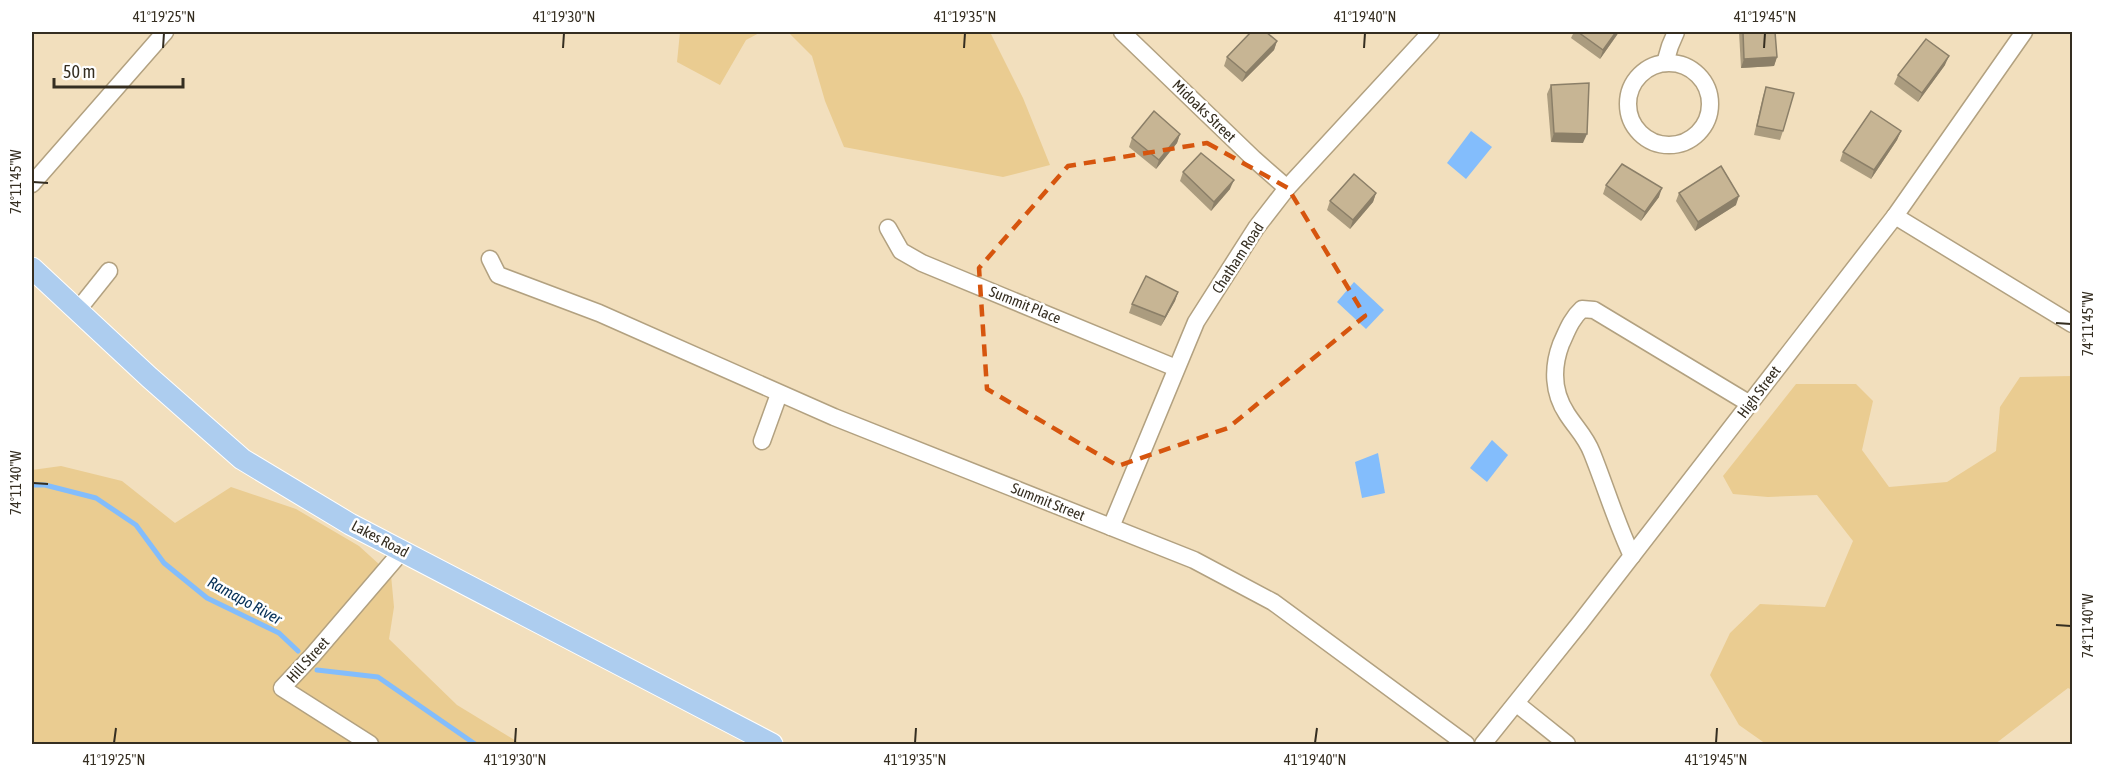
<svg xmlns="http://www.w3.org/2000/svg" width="2104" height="776" viewBox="0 0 2104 776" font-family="'Asap Condensed',sans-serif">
	<rect width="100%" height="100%" fill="#f2dfbd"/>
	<g fill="#eacc91">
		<path d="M 680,32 L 761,32 L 746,40 L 720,85 L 677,62 Z"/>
		<path d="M 788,32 L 990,32 L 1023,98 L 1050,165 L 1003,177 L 844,147 L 825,101 L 812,56 Z"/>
		<path d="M 2072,376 L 2072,690 L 2068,688 L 1995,744 L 1766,744 L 1739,725 L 1710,675 L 1730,633 L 1760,604 L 1825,607 L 1853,541 L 1817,495 L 1768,497 L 1733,494 L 1723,476 L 1796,384 L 1856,384 L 1873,401 L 1862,450 L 1889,487 L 1947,482 L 1996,451 L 2000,407 L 2020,377 Z"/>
		<path d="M 61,466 L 122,481 L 175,523 L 231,487 L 296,509 L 359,546 L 391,575 L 394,607 L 389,639 L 457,705 L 521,744 L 32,744 L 32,470 Z"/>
	</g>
	<g fill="#83bdfc">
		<path d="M 1471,131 L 1492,147 L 1466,179 L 1447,163 Z"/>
		<path d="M 1354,282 L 1384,310 L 1366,329 L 1337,302 Z"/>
		<path d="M 1492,440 L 1508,455 L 1487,482 L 1470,468 Z"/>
		<path d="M 1378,453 L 1385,493 L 1362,498 L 1355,462 Z"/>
	</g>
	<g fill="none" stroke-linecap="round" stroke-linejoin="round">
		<g stroke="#83bdfc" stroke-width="5">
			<path d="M 32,485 L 45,485 L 96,498 L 136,525 L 164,563 L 207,598 L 279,633 L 298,651"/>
			<path d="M 317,670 L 378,677 L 475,744"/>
		</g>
		<g stroke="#b2a180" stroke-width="19">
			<g id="minor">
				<path d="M 1122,32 L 1254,159 L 1287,188"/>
				<path d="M 1665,63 L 1670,46 L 1676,32"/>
				<circle cx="1669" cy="104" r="41"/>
				<path d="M 32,184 L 165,32"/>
				<path d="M 1895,216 L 2072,324"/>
				<path d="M 888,228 L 901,251 L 922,263 L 1176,368"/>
				<path d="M 490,259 L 498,275 L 599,313 L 834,417 L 1194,560 L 1273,602 L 1466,744"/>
				<path d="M 77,311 L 109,271"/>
				<path d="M 762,441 L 779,394"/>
				<path d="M 1111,527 L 1196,322 L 1256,228 L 1287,188 L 1431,32"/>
				<path d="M 1632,556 C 1616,522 1606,488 1592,453 C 1586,437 1576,428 1567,414 C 1553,393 1552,368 1561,344 C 1567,331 1571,319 1582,309 L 1594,310 L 1750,404"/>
				<path d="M 1517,704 L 1567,744"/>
				<path d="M 370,744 L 282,688 L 312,656 L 402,551"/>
				<path d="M 1483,744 L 1580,623 L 1895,216 L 2024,32"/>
			</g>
		</g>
		<g stroke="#fff" stroke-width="23">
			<path id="major" d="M 32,268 L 149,377 L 242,459 L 350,524 L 772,744"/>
		</g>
		<use href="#minor" stroke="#fff" stroke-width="16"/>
		<use href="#major" stroke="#adcdef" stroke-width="21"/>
	</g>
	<g fill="#ab9c7f">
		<path d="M 1574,32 L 1619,32 L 1600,59 L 1571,38 Z"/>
		<path d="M 1739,32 L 1775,32 L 1777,57 L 1774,66 L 1741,68 Z"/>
		<path d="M 1277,41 L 1274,50 L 1242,82 L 1224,66 L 1227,57 Z"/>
		<path d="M 1945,65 L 1918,102 L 1894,84 L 1898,75 Z"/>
		<path d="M 1551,85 L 1583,143 L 1551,142 L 1547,94 Z"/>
		<path d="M 1766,87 L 1783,131 L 1780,140 L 1754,135 L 1763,96 Z"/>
		<path d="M 1901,131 L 1897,140 L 1871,179 L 1840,161 L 1843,152 Z"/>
		<path d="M 1180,134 L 1177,143 L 1156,169 L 1129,147 L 1132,138 Z"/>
		<path d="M 1183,172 L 1230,189 L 1211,211 L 1180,181 Z"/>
		<path d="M 1606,185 L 1659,197 L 1641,221 L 1603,194 Z"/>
		<path d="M 1376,193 L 1373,202 L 1350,229 L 1327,210 L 1330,201 Z"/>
		<path d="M 1679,193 L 1736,205 L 1695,231 L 1676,201 Z"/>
		<path d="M 1178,292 L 1175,301 L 1161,326 L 1129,313 L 1132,304 Z"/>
	</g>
	<g fill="#8b7f68">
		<path d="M 1616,32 L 1619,32 L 1600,59 L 1603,50 Z"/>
		<path d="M 1277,41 L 1274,50 L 1242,82 L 1246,73 Z"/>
		<path d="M 1949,56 L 1945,65 L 1918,102 L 1922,93 Z"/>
		<path d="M 1777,57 L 1774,66 L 1741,68 L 1744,59 Z"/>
		<path d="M 1901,131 L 1897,140 L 1871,179 L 1874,170 Z"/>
		<path d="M 1554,133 L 1587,134 L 1583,143 L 1551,142 Z"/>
		<path d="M 1180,134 L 1177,143 L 1156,169 L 1159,160 Z"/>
		<path d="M 1234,180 L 1230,189 L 1211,211 L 1214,202 Z"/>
		<path d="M 1662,188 L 1659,197 L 1641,221 L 1645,212 Z"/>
		<path d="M 1376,193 L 1373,202 L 1350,229 L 1353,220 Z"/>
		<path d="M 1739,196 L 1736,205 L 1695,231 L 1698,222 Z"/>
		<path d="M 1178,292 L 1175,301 L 1161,326 L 1165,317 Z"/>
	</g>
	<g fill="#c7b594" stroke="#8b7f68" stroke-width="1.5">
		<path d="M 1251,32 L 1266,32 L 1277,41 L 1246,73 L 1227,57 Z"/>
		<path d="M 1578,32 L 1616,32 L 1603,50 Z"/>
		<path d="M 1743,32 L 1775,32 L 1777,57 L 1744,59 Z"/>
		<path d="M 1926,39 L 1949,56 L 1922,93 L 1898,75 Z"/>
		<path d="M 1589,83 L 1587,134 L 1554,133 L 1551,85 Z"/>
		<path d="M 1766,87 L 1794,93 L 1783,131 L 1757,126 Z"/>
		<path d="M 1154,111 L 1180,134 L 1159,160 L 1132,138 Z"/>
		<path d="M 1871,111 L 1901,131 L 1874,170 L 1843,152 Z"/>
		<path d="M 1201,153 L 1234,180 L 1214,202 L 1183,172 Z"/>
		<path d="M 1622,164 L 1662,188 L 1645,212 L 1606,185 Z"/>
		<path d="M 1721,166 L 1739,196 L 1698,222 L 1679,193 Z"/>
		<path d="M 1354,174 L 1376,193 L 1353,220 L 1330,201 Z"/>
		<path d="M 1146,276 L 1178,292 L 1165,317 L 1132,304 Z"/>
	</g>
	<path fill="none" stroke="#d6550e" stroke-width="4.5" stroke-dasharray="12 8" stroke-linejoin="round" d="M 1207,143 L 1288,188 L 1365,316 L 1228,428 L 1118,466 L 987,389 L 979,268 L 1068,166 Z"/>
	<path fill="none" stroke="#352e21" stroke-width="2" d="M 163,48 L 164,33M 563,48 L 564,33M 964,48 L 965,33M 1364,48 L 1365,33M 1764,48 L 1765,33M 33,182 L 48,183M 2056,323 L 2071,324M 33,483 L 48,484M 2056,625 L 2071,626M 114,743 L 116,728M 515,743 L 516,728M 915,743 L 916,728M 1315,743 L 1317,728M 1716,743 L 1717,728"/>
	<g text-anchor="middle" stroke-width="5" stroke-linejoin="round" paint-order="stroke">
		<g font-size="15" fill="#352e21" stroke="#fff">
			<text transform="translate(1204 111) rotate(44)" y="5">Midoaks Street</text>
			<text transform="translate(1238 258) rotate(-57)" y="5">Chatham Road</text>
			<text transform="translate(1025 305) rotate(22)" y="5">Summit Place</text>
			<text transform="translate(1759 392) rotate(-53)" y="5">High Street</text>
			<text transform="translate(1048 502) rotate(22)" y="5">Summit Street</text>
			<text transform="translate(380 539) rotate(28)" y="5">Lakes Road</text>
			<text transform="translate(308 660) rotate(-48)" y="5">Hill Street</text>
		</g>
		<g font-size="16" font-style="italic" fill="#073158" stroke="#fff">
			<text transform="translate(245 600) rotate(29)" y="6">Ramapo River</text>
		</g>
	</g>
	<rect width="2104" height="776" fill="none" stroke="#ffffff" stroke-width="66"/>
	<path d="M54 78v9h129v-9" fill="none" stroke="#352e21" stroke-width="3"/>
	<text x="63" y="78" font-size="18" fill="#352e21" stroke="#ffffff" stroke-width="4.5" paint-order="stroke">50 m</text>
	<rect x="33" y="33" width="2038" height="710" fill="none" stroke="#352e21" stroke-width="2"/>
	<g font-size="15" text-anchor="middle" fill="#352e21">
		<text x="164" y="22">41°19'25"N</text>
		<text x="564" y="22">41°19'30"N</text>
		<text x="965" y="22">41°19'35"N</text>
		<text x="1365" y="22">41°19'40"N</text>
		<text x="1765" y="22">41°19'45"N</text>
		<text transform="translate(16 182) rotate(-90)" y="5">74°11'45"W</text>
		<text transform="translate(2088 324) rotate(-90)" y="5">74°11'45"W</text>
		<text transform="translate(16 483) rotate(-90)" y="5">74°11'40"W</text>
		<text transform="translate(2088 626) rotate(-90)" y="5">74°11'40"W</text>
		<text x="114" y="765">41°19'25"N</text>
		<text x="515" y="765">41°19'30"N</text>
		<text x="915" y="765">41°19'35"N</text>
		<text x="1315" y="765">41°19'40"N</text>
		<text x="1716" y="765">41°19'45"N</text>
	</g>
</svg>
